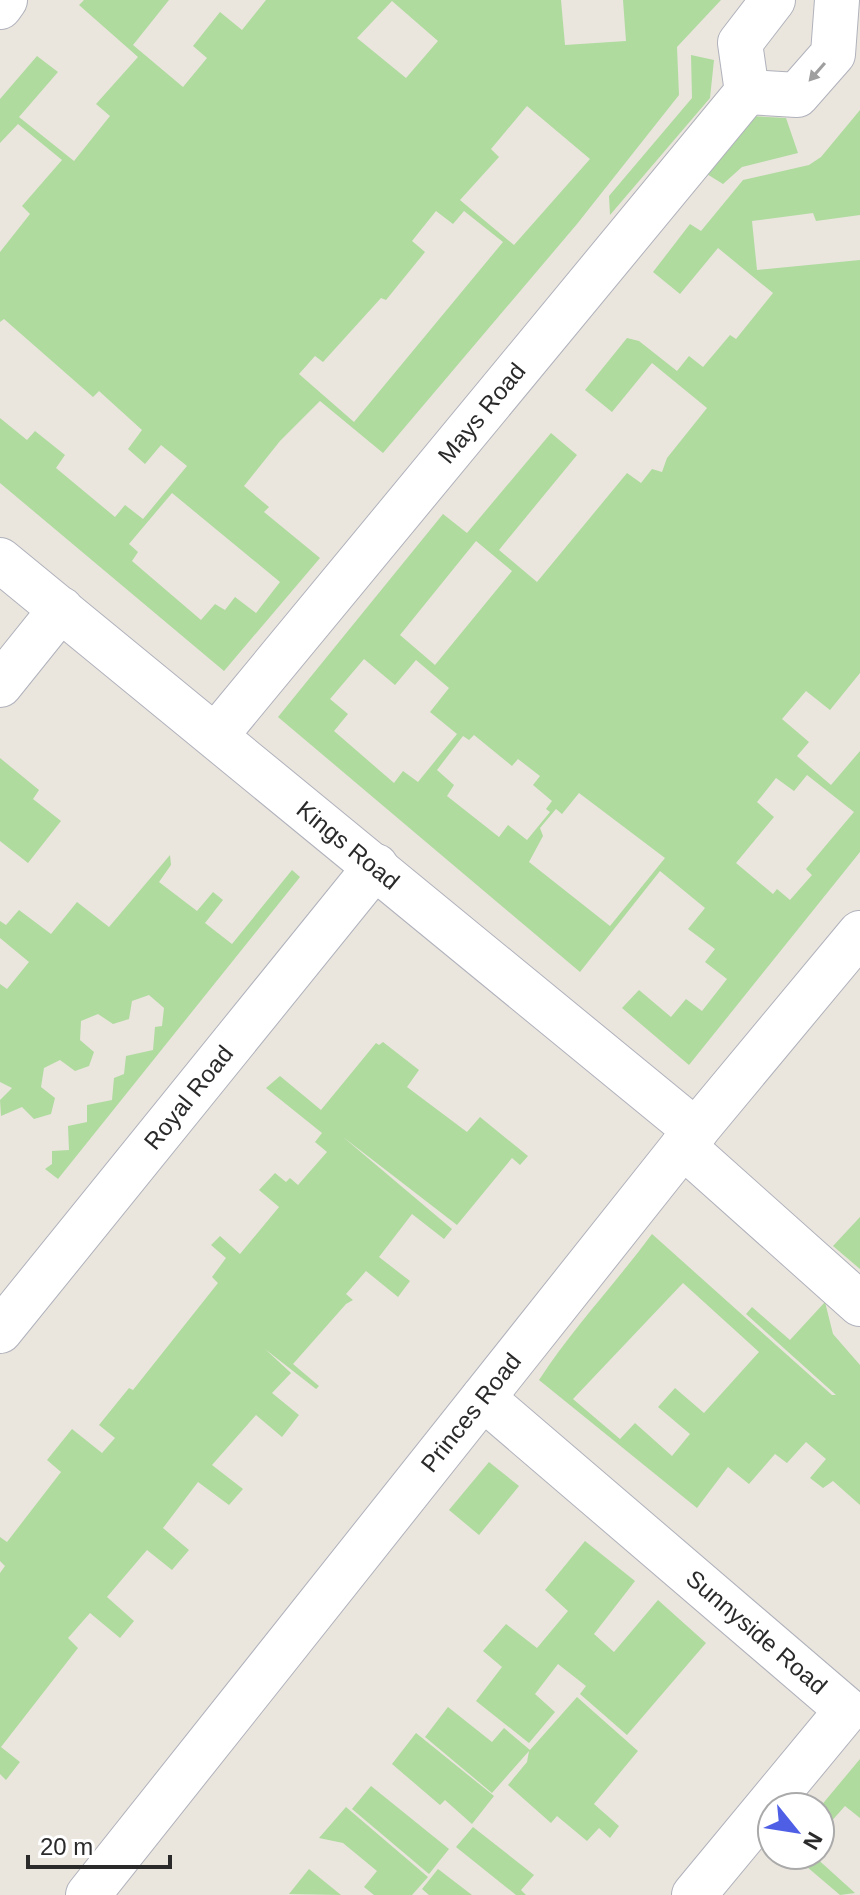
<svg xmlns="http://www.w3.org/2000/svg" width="860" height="1895" viewBox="0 0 860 1895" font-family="Arial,sans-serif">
	<rect width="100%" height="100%" fill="#eae5dd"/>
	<g fill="#afdb9f" fill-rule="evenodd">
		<path d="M 84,0 L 169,0 L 133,45 L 183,87 L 207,58 L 193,46 L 220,12 L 242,30 L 266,0 L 561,0 L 565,45 L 626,41 L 623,0 L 721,0 L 677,47 L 679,95 L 577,224 L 383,453 L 320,401 L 280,441 L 244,486 L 269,507 L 264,512 L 320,558 L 224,671 L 0,483 L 0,418 L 27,440 L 35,431 L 65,455 L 56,468 L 115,517 L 125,505 L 143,519 L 187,466 L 161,445 L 145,464 L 128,449 L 142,430 L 99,391 L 93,397 L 4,319 L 0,322 L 0,252 L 30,214 L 22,206 L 62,160 L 18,124 L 0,143 L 0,99 L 37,56 L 58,72 L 19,117 L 74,161 L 110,116 L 96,104 L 138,57 L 79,5 ZM 392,1 L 438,41 L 406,78 L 357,38 ZM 527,106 L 590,159 L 514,245 L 460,200 L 499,157 L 491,149 ZM 436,211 L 453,224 L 464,211 L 503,242 L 354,422 L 299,374 L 315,356 L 323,362 L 381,298 L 386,300 L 425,252 L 412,241 ZM 172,493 L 280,582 L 256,613 L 235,597 L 225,610 L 215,604 L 201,620 L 132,561 L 138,552 L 129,544 Z"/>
		<path d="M 691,55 L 714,60 L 710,98 L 610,215 L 609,196 L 692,98 Z"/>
		<path d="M 860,110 L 860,215 L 816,221 L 813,213 L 752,221 L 757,270 L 860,260 L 860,673 L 830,710 L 806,691 L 782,719 L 809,742 L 797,756 L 831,785 L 860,751 L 860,852 L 689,1065 L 622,1008 L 639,990 L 671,1017 L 686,999 L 702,1011 L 727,979 L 705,962 L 715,949 L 688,929 L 705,908 L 660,871 L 580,972 L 278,717 L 443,514 L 467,533 L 551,433 L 577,455 L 499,550 L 537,582 L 627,473 L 641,483 L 652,469 L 662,472 L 667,458 L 707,408 L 652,363 L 612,412 L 585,390 L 627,338 L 639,341 L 677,371 L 689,356 L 703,367 L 730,335 L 736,339 L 773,293 L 718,248 L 680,294 L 653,272 L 690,224 L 701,231 L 743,180 L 809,165 L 821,157 ZM 476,541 L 512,571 L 435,665 L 400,635 ZM 364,659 L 395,685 L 416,660 L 449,688 L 430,712 L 457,734 L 418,782 L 403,771 L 394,783 L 334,731 L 348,714 L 330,699 ZM 474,735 L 512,766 L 518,759 L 540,776 L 533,785 L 552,801 L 546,809 L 550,812 L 527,840 L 508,825 L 499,837 L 447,796 L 454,785 L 437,770 L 463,736 L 469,740 ZM 807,775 L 854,812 L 806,869 L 812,875 L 790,900 L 777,889 L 773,894 L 736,863 L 774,817 L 757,802 L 776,778 L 794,791 ZM 579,793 L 665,858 L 610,926 L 529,862 L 543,836 L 540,828 L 556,809 L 562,814 Z"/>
		<path d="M 750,116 L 786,118 L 798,153 L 742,167 L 723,184 L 702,171 Z"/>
		<path d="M 0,758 L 39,790 L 33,799 L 61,821 L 28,863 L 0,841 Z"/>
		<path d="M 170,855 L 171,865 L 159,882 L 197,911 L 213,892 L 223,900 L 205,923 L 232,944 L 292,870 L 300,877 L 58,1179 L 45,1169 L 52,1164 L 52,1151 L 69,1150 L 68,1126 L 87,1122 L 87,1105 L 112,1100 L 114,1078 L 124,1074 L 126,1056 L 153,1050 L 155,1027 L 162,1026 L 164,1008 L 149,995 L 132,1001 L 129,1019 L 113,1024 L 98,1014 L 81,1021 L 80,1040 L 94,1052 L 89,1066 L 75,1071 L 60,1060 L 44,1068 L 41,1087 L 55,1098 L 51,1114 L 34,1119 L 22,1107 L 1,1116 L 0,1100 L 12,1088 L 0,1082 L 0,984 L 7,989 L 29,962 L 0,938 L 0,921 L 6,925 L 19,910 L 51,934 L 77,902 L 109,927 Z"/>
		<path d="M 383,1042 L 419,1070 L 407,1087 L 467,1132 L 480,1117 L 528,1156 L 520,1165 L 512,1158 L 457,1225 L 343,1137 L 452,1229 L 444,1239 L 412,1214 L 379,1257 L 410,1281 L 398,1297 L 366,1271 L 346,1294 L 353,1300 L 346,1304 L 293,1364 L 319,1386 L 316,1389 L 265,1349 L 291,1373 L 272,1393 L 299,1415 L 282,1437 L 256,1415 L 212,1465 L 243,1489 L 229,1505 L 198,1482 L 163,1528 L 189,1550 L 172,1570 L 147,1550 L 107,1597 L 134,1621 L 120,1638 L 90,1613 L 68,1638 L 78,1648 L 1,1747 L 20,1762 L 6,1780 L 0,1774 L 0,1573 L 5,1566 L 0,1561 L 0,1537 L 7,1542 L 61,1472 L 47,1460 L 72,1429 L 102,1453 L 115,1438 L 99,1425 L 129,1388 L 133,1390 L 218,1283 L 212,1277 L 226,1258 L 211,1245 L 220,1236 L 240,1254 L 279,1207 L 259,1190 L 275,1173 L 286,1182 L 290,1178 L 298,1185 L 327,1152 L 315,1142 L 322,1133 L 266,1088 L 280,1076 L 321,1110 L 376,1043 L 379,1045 Z"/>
		<path d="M 860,1217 L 860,1269 L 833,1246 Z"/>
		<path d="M 652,1234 L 832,1395 L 836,1395 L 746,1314 L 752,1307 L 790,1340 L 825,1302 L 833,1334 L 860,1365 L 860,1505 L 833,1481 L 823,1488 L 810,1478 L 826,1459 L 806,1442 L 787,1463 L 775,1454 L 749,1484 L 728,1467 L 697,1508 L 539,1380 C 573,1328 615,1284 652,1234 ZM 683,1283 L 759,1352 L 704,1413 L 675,1388 L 658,1407 L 690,1434 L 672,1456 L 635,1423 L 620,1439 L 573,1399 Z"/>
		<path d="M 489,1462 L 519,1486 L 479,1535 L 449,1510 Z"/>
		<path d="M 585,1541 L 635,1581 L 594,1634 L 614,1652 L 658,1600 L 706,1643 L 627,1735 L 580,1694 L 586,1686 L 558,1664 L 535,1694 L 555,1712 L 529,1743 L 476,1701 L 502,1667 L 483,1651 L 506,1624 L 537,1648 L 568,1611 L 545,1590 Z"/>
		<path d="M 577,1697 L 638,1751 L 594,1804 L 619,1826 L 610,1838 L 599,1828 L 587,1841 L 557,1816 L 551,1823 L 508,1785 L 527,1762 L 529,1751 L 492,1793 L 425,1737 L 448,1707 L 492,1742 L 504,1728 L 530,1750 Z"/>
		<path d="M 416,1733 L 494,1796 L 472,1824 L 445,1800 L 440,1805 L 392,1764 Z"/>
		<path d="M 860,1759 L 860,1818 L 845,1806 L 820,1834 L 820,1807 Z"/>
		<path d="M 371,1786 L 449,1849 L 429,1874 L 352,1809 Z"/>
		<path d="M 346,1807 L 428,1877 L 412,1895 L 374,1895 L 364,1887 L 377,1871 L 343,1843 L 319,1838 Z"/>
		<path d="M 473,1827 L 534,1875 L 521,1890 L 526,1895 L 516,1895 L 456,1847 Z"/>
		<path d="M 793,1855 L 813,1855 L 855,1893 L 840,1895 Z"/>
		<path d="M 309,1869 L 341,1895 L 289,1894 Z"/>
		<path d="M 438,1869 L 472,1895 L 429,1895 L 422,1889 Z"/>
	</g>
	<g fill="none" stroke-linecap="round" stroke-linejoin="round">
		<g stroke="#b0b2bc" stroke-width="46">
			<g id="street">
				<path d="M 0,7 L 5,0"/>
				<path d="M 747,92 L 797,95 L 833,54 L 837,0"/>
				<path id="s1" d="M 0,560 L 696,1131"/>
				<path d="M 0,685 L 61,609"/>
				<path id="s2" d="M 217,734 L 747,92 L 740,43 L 773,0"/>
				<path d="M 683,1146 L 860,1304"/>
				<path id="s3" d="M 0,1331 L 376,866"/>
				<path id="s4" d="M 483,1398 L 847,1710 L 694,1895"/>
				<path id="s5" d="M 88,1895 L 683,1146 L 860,933"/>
			</g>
		</g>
		<use href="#street" stroke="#fff" stroke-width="44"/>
	</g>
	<defs><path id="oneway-solid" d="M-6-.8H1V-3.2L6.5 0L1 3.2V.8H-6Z" transform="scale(2)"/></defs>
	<use fill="#9f9f9f" href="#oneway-solid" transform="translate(817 72) rotate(131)"/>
	<g text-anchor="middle" stroke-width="6" stroke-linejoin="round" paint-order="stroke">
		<g font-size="24" fill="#2a2a2a" stroke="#fff">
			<text dy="8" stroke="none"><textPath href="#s2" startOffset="416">Mays Road</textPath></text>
			<text dy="8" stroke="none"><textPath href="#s1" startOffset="450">Kings Road</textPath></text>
			<text dy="8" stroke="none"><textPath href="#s3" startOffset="300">Royal Road</textPath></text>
			<text dy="8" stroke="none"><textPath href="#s5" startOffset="616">Princes Road</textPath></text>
			<text dy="8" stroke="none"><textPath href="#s4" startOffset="360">Sunnyside Road</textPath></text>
		</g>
	</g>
	<g transform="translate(796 1831) rotate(120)"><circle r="38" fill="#ffffff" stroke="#aaaaaa" stroke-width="2"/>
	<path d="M0-6L14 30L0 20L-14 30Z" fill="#4e5fe6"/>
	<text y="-12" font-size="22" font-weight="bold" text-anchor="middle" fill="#2a2a2a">N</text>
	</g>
	<path d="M28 1855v12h142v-12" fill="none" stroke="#2a2a2a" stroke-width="4"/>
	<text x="40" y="1855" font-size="24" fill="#2a2a2a" stroke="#ffffff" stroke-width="6" paint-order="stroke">20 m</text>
</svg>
